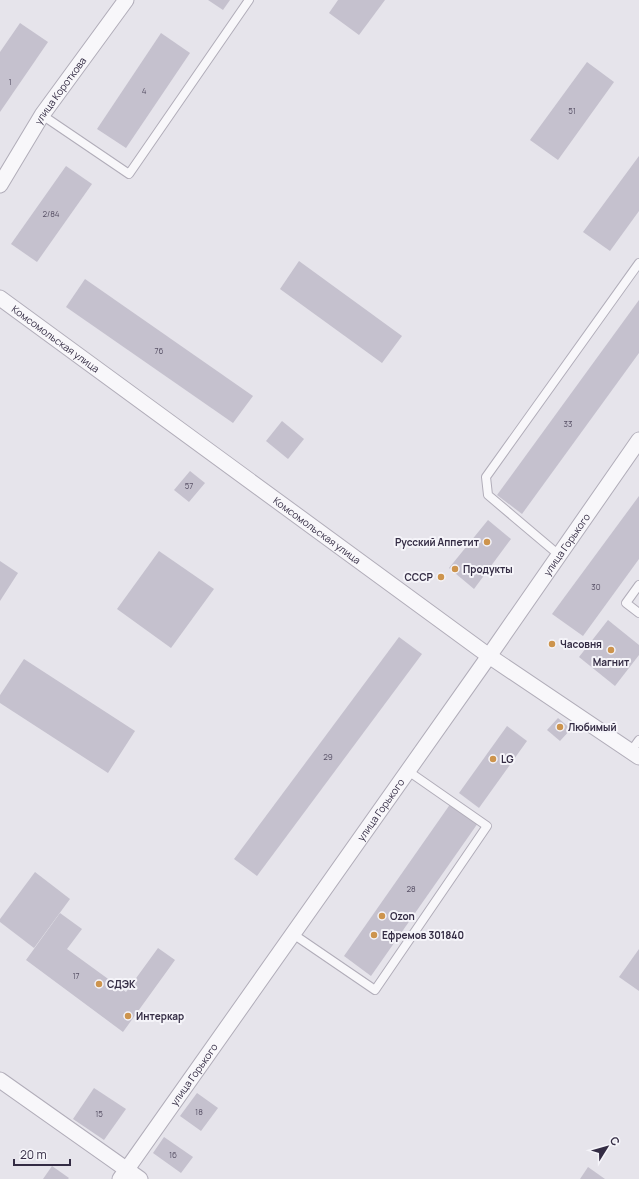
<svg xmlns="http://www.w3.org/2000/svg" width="639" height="1179" viewBox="0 0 639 1179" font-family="Manrope,sans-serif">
	<rect width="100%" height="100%" fill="#e6e4eb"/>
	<g fill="#c5c1ce">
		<path d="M 208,0 L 230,0 L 223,10 Z"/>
		<path d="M 338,0 L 385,0 L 359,35 L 329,13 Z"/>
		<path d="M 20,23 L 48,42 L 0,112 L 0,52 Z"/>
		<path d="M 161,33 L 190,53 L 126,148 L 97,129 Z"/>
		<path d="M 587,62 L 614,82 L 558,160 L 530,140 Z"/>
		<path d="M 639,156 L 639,211 L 610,251 L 583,232 Z"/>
		<path d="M 66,166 L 92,184 L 37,262 L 11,244 Z"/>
		<path d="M 299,261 L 402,336 L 382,363 L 280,289 Z"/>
		<path d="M 85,279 L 253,396 L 233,423 L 66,307 Z"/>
		<path d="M 639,300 L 639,353 L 522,514 L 497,495 Z"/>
		<path d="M 282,421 L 304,439 L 288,459 L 266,441 Z"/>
		<path d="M 190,471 L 205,483 L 189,502 L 174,490 Z"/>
		<path d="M 639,496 L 639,559 L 583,636 L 552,614 Z"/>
		<path d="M 488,520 L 511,539 L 474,589 L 449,568 Z"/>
		<path d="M 159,551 L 214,589 L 171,648 L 117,609 Z"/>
		<path d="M 0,561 L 18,573 L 0,601 Z"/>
		<path d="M 608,620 L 639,645 L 639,655 L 615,686 L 579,657 Z"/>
		<path d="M 399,637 L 422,654 L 257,876 L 234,859 Z"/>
		<path d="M 24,659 L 135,731 L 108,773 L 0,703 L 0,695 Z"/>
		<path d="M 558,718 L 571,729 L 560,741 L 547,730 Z"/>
		<path d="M 507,726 L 527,741 L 479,808 L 459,793 Z"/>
		<path d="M 451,803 L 478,823 L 371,976 L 344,956 Z"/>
		<path d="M 35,872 L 70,899 L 34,948 L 0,922 L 0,919 Z"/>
		<path d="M 60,913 L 82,929 L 67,949 L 126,992 L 158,948 L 175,960 L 123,1032 L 26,960 Z"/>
		<path d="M 639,949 L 639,991 L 619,977 Z"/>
		<path d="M 94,1088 L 126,1109 L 104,1140 L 73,1119 Z"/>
		<path d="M 197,1093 L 218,1108 L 201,1131 L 180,1116 Z"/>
		<path d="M 164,1137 L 193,1157 L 181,1173 L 153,1153 Z"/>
		<path d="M 52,1166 L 69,1178 L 68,1179 L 43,1179 Z"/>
		<path d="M 588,1167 L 605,1179 L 580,1179 Z"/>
	</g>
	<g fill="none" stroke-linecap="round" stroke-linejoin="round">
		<g stroke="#b1adb9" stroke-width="10">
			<g id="service">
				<path d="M 42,115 L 129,174 L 249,0"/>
				<path d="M 559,555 L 488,495 L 486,477 L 639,263"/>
				<path d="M 639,585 L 626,603 L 639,613"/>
				<path d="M 631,751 L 639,740"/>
				<path d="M 293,934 L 375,990 L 487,826 L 408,771"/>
			</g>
		</g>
		<g stroke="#b1adb9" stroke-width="17">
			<g id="minor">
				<path id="s1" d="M 0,185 L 42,115 L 126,0"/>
				<path id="s2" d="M 0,298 L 489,656 L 639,757"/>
				<path d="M 0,1080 L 140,1179"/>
				<path id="s3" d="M 120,1179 L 489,656 L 639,440"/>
			</g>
		</g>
		<use href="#service" stroke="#f8f7fa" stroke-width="8"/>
		<use href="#minor" stroke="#f8f7fa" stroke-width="15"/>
	</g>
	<g fill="#cd944d" stroke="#f5f4f9" stroke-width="1.5">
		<circle cx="487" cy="542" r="4"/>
		<circle cx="455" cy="569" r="4"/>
		<circle cx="441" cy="577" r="4"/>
		<circle cx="552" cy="644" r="4"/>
		<circle cx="611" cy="650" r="4"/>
		<circle cx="560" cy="727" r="4"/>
		<circle cx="493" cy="759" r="4"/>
		<circle cx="382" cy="916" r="4"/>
		<circle cx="374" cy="935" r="4"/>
		<circle cx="99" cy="984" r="4"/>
		<circle cx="128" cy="1016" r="4"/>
	</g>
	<g text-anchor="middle" stroke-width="4" stroke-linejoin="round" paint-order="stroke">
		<g font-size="8" fill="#585166">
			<text x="10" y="85">1</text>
			<text x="144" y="94">4</text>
			<text x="572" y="114">51</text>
			<text x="51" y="217">2/84</text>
			<text x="159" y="354">76</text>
			<text x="568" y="427">33</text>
			<text x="189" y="489">57</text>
			<text x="596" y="590">30</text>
			<text x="328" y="760">29</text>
			<text x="411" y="892">28</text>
			<text x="76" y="979">17</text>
			<text x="199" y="1115">18</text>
			<text x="99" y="1117">15</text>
			<text x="173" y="1158">16</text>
		</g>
		<g font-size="10" fill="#342c44" stroke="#f5f4f9">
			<text dy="4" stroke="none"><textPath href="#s1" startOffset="112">улица Короткова</textPath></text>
			<text dy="4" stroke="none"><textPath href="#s2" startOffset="69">Комсомольская улица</textPath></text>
			<text dy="4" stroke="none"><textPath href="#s2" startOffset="393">Комсомольская улица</textPath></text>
			<text dy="4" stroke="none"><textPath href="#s3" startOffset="776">улица Горького</textPath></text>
			<text dy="4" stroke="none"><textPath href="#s3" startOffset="452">улица Горького</textPath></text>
			<text dy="4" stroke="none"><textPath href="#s3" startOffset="128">улица Горького</textPath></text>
		</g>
		<g font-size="10" font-weight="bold" fill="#342c44" stroke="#f5f4f9" text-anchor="start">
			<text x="479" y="546" text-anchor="end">Русский Аппетит</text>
			<text x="463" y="573">Продукты</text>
			<text x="433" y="581" text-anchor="end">СССР</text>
			<text x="560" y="648">Часовня</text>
			<text x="611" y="666" text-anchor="middle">Магнит</text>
			<text x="568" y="731">Любимый</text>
			<text x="501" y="763">LG</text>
			<text x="390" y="920">Ozon</text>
			<text x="382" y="939">Ефремов 301840</text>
			<text x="107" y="988">СДЭК</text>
			<text x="136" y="1020">Интеркар</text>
		</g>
	</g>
	<g transform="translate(607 1147) rotate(53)" stroke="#f5f4f9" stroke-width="3" paint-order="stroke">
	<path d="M0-3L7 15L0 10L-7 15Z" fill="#342c44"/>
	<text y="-6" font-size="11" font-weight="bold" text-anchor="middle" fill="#342c44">С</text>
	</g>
	<path d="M14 1159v6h56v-6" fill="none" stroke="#342c44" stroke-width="2"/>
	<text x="20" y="1159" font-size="12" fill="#342c44" stroke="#f5f4f9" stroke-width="3" paint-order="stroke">20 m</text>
</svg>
